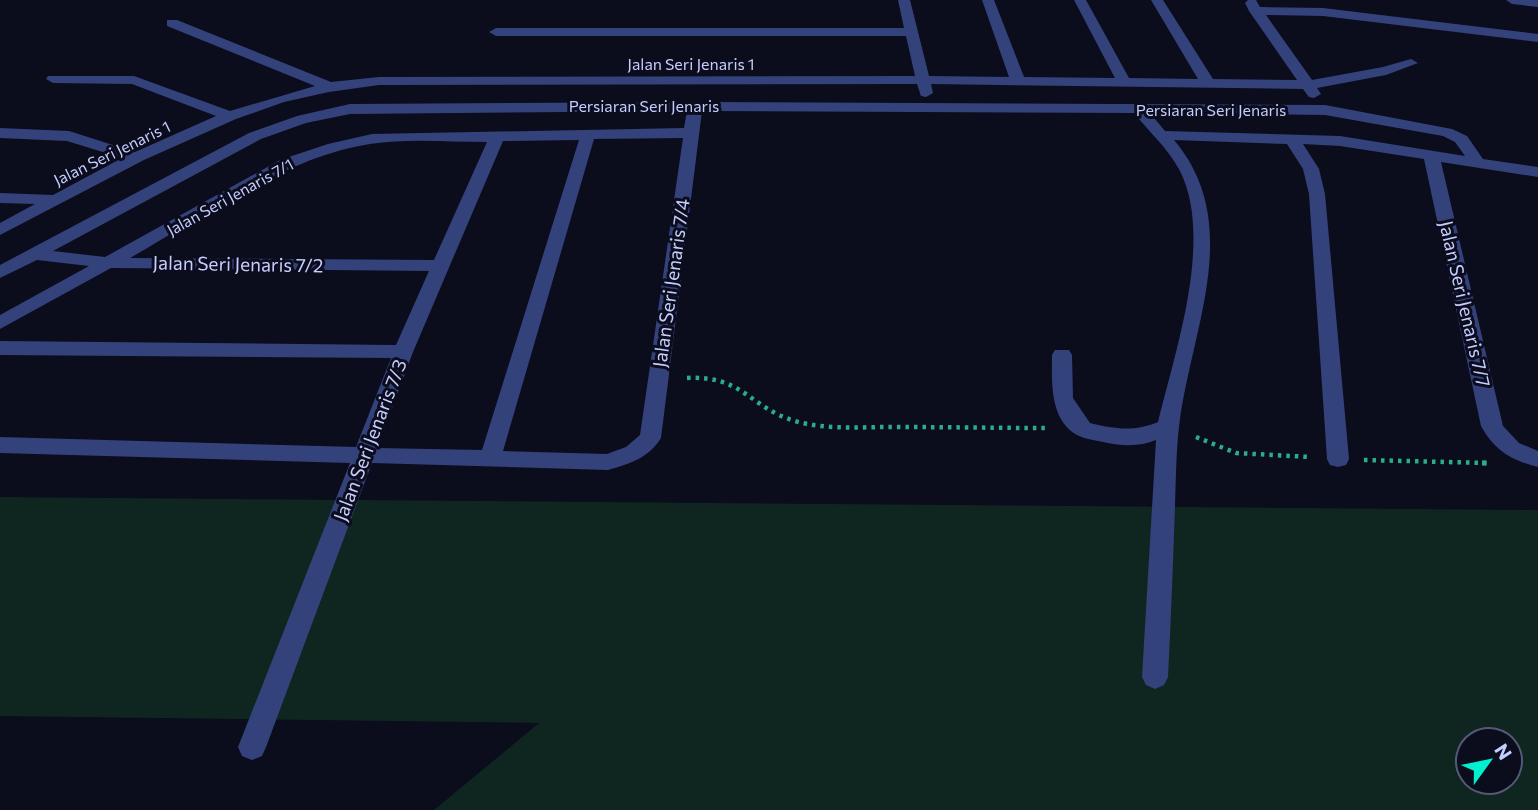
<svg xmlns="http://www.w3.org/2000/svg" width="1538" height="810" viewBox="0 0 1538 810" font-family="Commissioner,sans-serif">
	<rect width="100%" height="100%" fill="#0b0c1c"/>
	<path fill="#0e261f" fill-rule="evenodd" d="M 0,497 L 1538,510 L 1538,810 L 434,810 L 539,723 L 0,716 ZM 1468,740 L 1510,740 L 1510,782 L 1468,782 Z"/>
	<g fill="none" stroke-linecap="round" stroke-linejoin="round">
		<g stroke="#2aae87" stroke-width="4.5" stroke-dasharray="3.5 5" stroke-linecap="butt">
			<path d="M 687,378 C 743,375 750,408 795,421 C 825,430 860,427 891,427 C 944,427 996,428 1048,428"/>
			<path d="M 1196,437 L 1236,453 L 1310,457"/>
			<path d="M 1364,460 L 1488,463"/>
		</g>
		<path stroke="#2aae87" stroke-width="5" stroke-dasharray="4.5 6" stroke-linecap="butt" d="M 1482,463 L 1488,463"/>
		<g fill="#34427c" fill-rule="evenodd">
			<path d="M 898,0 L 910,0 L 929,76 L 1009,77 L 982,0 L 994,0 L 1024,77 L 1115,78 L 1074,0 L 1086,0 L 1129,78 L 1198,79 L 1151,0 L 1163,0 L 1213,79 L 1297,80 L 1249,11 L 1245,3 L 1248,0 L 1256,0 L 1260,7 L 1323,8 L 1538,34 L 1538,42 L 1323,16 L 1266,15 L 1312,80 L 1383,67 L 1411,59 L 1418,63 L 1386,75 L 1317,88 L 1321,94 L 1314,98 L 1309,97 L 1303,89 L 931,84 L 933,93 L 926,97 L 921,96 L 917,84 L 379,85 L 329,92 L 284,102 L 236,119 L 144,160 L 0,235 L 0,223 L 35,204 L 0,203 L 0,193 L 53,195 L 122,158 L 67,141 L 0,138 L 0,128 L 69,131 L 135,152 L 216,116 L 132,84 L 53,83 L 46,79 L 48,76 L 134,76 L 230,111 L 315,86 L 167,26 L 167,20 L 177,20 L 331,82 L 379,77 L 915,76 L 906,36 L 496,36 L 489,32 L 496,28 L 904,28 Z"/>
			<path d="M 1506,0 L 1538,0 L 1538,7 L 1512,4 Z"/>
			<path d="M 695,102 L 1325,105 L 1452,129 L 1467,136 L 1483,159 L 1538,167 L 1538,177 L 1441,162 L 1503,426 L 1519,443 L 1538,451 L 1538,467 C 1511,460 1495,451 1481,426 L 1424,159 L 1340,146 L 1303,144 L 1319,169 L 1325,194 L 1349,459 L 1346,465 L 1338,467 L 1330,465 L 1327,459 L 1309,194 L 1303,169 L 1287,144 L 1174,140 C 1246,225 1190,331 1179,427 C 1176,453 1176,480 1175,506 C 1173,563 1171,620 1168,677 L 1164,685 L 1155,689 L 1146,685 L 1142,677 L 1156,440 C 1140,447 1120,446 1103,442 C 1095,440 1084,439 1077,435 C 1049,419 1052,381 1052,355 L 1055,350 L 1069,350 L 1072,355 L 1073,398 L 1090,423 C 1115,429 1134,432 1158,422 C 1175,352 1214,239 1180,171 C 1168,148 1149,132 1134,113 L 702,111 L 661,438 C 649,458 629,464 608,470 L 372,463 L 266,747 L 262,756 L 252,760 L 242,756 L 238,747 L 350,463 L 0,453 L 0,437 L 356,447 L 391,358 L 0,355 L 0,341 L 396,345 L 429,271 L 111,268 L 0,329 L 0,315 L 89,266 L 37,260 L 0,278 L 0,265 L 249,133 L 297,116 L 350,104 ZM 687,111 L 684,128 L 372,134 L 328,144 L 280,160 L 105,257 L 53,251 L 261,139 L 306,123 L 350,114 ZM 1150,113 L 1325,115 L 1443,136 L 1455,142 L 1465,156 L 1340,136 L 1165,131 ZM 683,138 L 640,435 L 626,447 L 607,454 L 503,451 L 594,139 ZM 579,140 L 482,450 L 377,448 L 413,352 L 503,141 ZM 487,142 L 434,260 L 130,258 C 204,216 286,157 370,144 C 407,138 449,142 487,142 Z"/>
		</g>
	</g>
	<g text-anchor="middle" stroke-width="6" stroke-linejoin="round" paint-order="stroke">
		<g font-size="16" fill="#c5ccff" stroke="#0b0c1c">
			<text x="691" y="70">Jalan Seri Jenaris 1</text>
			<text x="644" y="112">Persiaran Seri Jenaris</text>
			<text x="1211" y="116">Persiaran Seri Jenaris</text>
			<text transform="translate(112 153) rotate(-26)" y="6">Jalan Seri Jenaris 1</text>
			<text transform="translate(230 197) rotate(-29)" y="6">Jalan Seri Jenaris 7/1</text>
		</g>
		<g font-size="19" fill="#c5ccff" stroke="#0b0c1c">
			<text transform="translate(238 264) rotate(1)" y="7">Jalan Seri Jenaris 7/2</text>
			<text transform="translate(671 283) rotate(-82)" y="7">Jalan Seri Jenaris 7/4</text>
			<text transform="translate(1465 304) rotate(77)" y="7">Jalan Seri Jenaris 7/7</text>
			<text transform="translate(370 440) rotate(-69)" y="7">Jalan Seri Jenaris 7/3</text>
		</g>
	</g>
	<g transform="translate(1489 761) rotate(57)"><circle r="33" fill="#0b0c1c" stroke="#555977" stroke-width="2"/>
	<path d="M0-5L12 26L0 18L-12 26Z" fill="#00f0d0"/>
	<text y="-10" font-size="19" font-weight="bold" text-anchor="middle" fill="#c5ccff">N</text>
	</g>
</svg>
